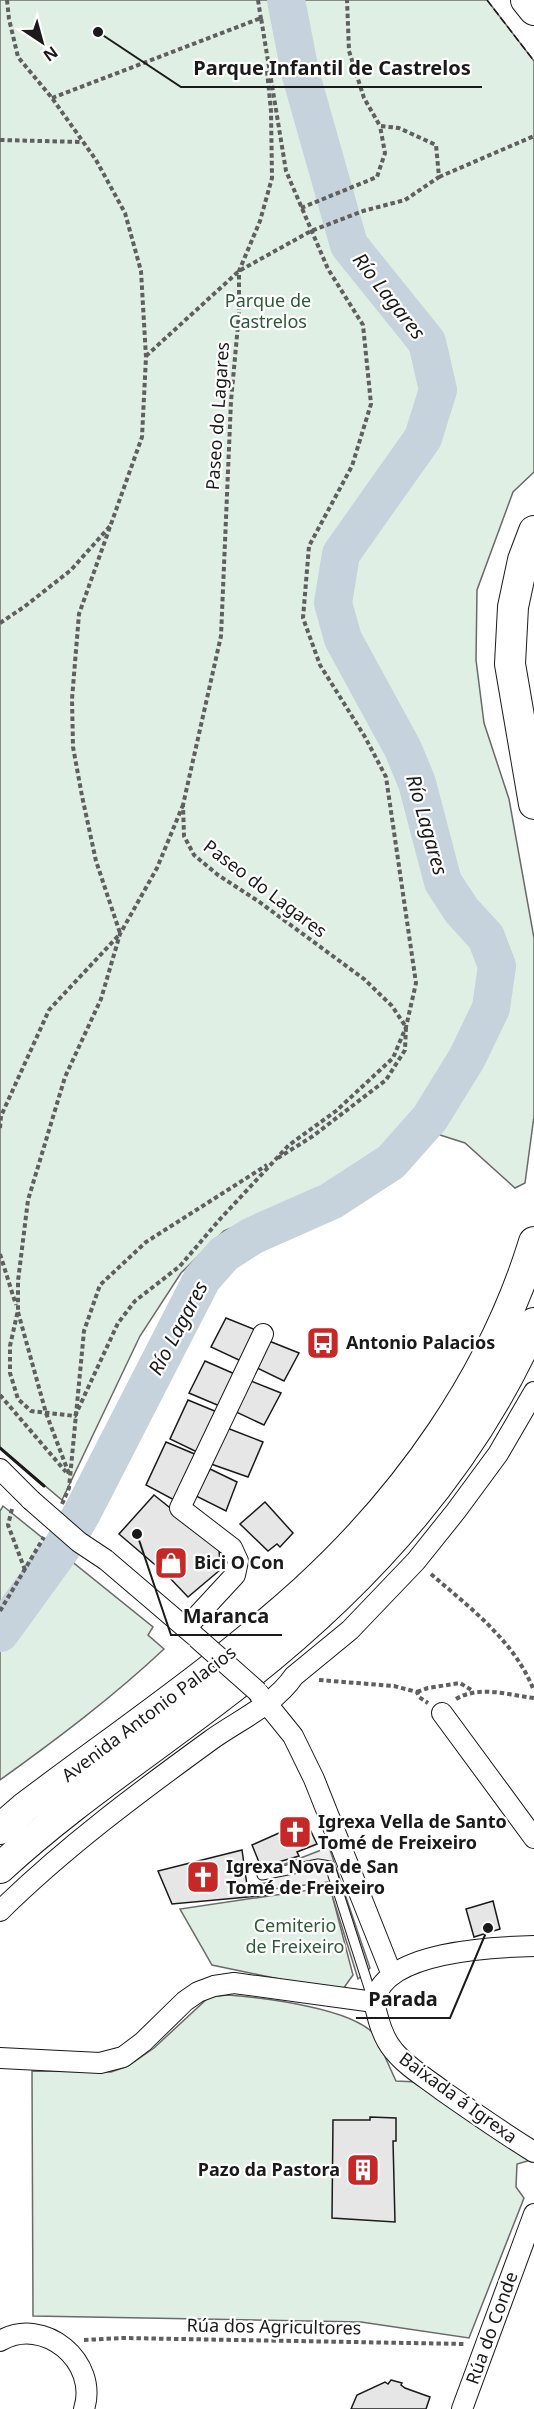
<svg xmlns="http://www.w3.org/2000/svg" width="534" height="2409" viewBox="0 0 534 2409" font-family="'Noto Sans',sans-serif">
	<rect width="100%" height="100%" fill="#fff"/>
	<g fill="#e0efe3" stroke="#6a6a6a" stroke-width="1.5">
		<path d="M 0,0 L 487,0 L 534,61 L 534,472 L 513,492 L 477,590 L 476,660 L 484,723 L 509,799 L 534,938 L 534,1116 L 525,1183 L 515,1188 L 465,1143 L 409,1125 L 378,1152 L 330,1187 L 224,1231 L 181,1273 L 140,1336 L 62,1500 L 0,1448 Z"/>
		<path d="M 3,1506 L 153,1627 L 148,1635 L 164,1649 C 113,1697 57,1739 0,1780 L 0,1511 Z"/>
		<path d="M 330,1887 L 353,1975 L 343,1989 L 284,1980 L 212,1965 L 180,1909 Z"/>
		<path d="M 228,1995 C 264,1998 352,2008 375,2035 L 396,2081 L 418,2082 L 531,2160 L 517,2164 L 516,2187 L 524,2198 L 469,2338 L 361,2322 L 33,2316 L 32,2071 L 111,2072 L 128,2066 L 154,2048 L 209,1997 Z"/>
	</g>
	<path fill="#ededed" stroke="#6a6a6a" stroke-width="1.5" d="M 329,1847 L 370,1968 L 358,1979 L 328,1882 L 274,1889 L 267,1871 Z"/>
	<g fill="none" stroke-linecap="round" stroke-linejoin="round">
		<path stroke="#c6d2dc" stroke-width="38" d="M 0,1633 L 61,1549 L 82,1513 L 202,1279 L 224,1254 L 252,1236 L 331,1201 L 391,1162 L 430,1118 L 467,1058 L 491,1008 L 497,966 L 486,937 L 462,911 L 443,882 L 417,783 L 403,749 L 343,639 L 333,603 L 341,554 L 423,438 L 438,390 L 427,342 L 349,245 L 300,72 L 286,0"/>
	</g>
	<g fill="#e6e6e6" stroke="#1a1a1a" stroke-width="1.5">
		<path d="M 226,1318 L 256,1330 L 241,1361 L 211,1347 Z"/>
		<path d="M 269,1341 L 299,1353 L 284,1381 L 255,1367 Z"/>
		<path d="M 205,1361 L 237,1375 L 222,1407 L 189,1393 Z"/>
		<path d="M 251,1381 L 281,1393 L 264,1425 L 236,1412 Z"/>
		<path d="M 188,1400 L 217,1412 L 197,1452 L 170,1439 Z"/>
		<path d="M 227,1428 L 263,1442 L 248,1477 L 211,1464 Z"/>
		<path d="M 166,1442 L 197,1455 L 176,1501 L 146,1485 Z"/>
		<path d="M 210,1469 L 237,1482 L 226,1511 L 196,1496 Z"/>
		<path d="M 154,1495 L 219,1547 L 220,1570 L 188,1597 L 167,1575 L 119,1534 Z"/>
		<path d="M 265,1502 L 293,1533 L 280,1547 L 277,1544 L 268,1551 L 240,1524 Z"/>
		<path d="M 306,1821 L 317,1844 L 297,1852 L 299,1856 L 261,1867 L 252,1845 Z"/>
		<path d="M 242,1850 L 247,1885 L 268,1883 L 269,1895 L 172,1904 L 158,1871 Z"/>
		<path d="M 493,1901 L 500,1929 L 474,1937 L 466,1909 Z"/>
		<path d="M 370,2117 L 396,2118 L 396,2141 L 393,2141 L 395,2222 L 332,2218 L 333,2120 L 370,2120 Z"/>
		<path d="M 391,2380 L 402,2383 L 401,2385 L 405,2388 L 430,2397 L 426,2409 L 351,2409 L 357,2395 L 385,2382 L 388,2384 Z"/>
	</g>
	<g fill="none" stroke-linecap="round" stroke-linejoin="round">
		<g stroke="#1a1a1a" stroke-width="11">
			<path id="lane" d="M 262,1875 L 318,1864 L 330,1866 L 373,2000"/>
		</g>
		<g stroke="#1a1a1a" stroke-width="22">
			<g id="street">
				<path d="M 0,1469 L 31,1500"/>
				<path d="M 106,1560 L 195,1636"/>
				<path d="M 186,1628 L 235,1575 L 238,1561 L 232,1548 L 180,1508 L 263,1334"/>
				<path d="M 259,1694 L 293,1736 L 314,1779 L 392,1975"/>
				<path d="M 442,1713 L 534,1838"/>
				<path d="M 0,1911 C 64,1848 138,1793 211,1740 C 239,1720 274,1705 294,1676 L 350,1630 L 416,1561 L 456,1511 L 498,1454 L 534,1392"/>
				<path d="M 534,1946 C 494,1947 385,1951 375,2000 C 374,2006 377,2013 378,2018 C 381,2029 386,2042 394,2051 C 407,2067 426,2078 443,2091 C 473,2112 503,2133 534,2152"/>
				<path d="M 0,2058 L 100,2063 L 123,2057 L 143,2042 L 185,2001 L 198,1992 L 214,1986 L 234,1983 L 374,2002"/>
				<path d="M 0,2341 C 44,2315 99,2362 84,2409"/>
				<path d="M 462,2409 L 534,2214"/>
			</g>
		</g>
		<g stroke="#1a1a1a" stroke-width="32">
			<g id="primary">
				<path d="M 526,0 L 534,10"/>
				<path d="M 534,531 L 523,560 L 513,607 L 510,664 L 534,804"/>
				<path d="M 0,1829 L 24,1808 C 118,1737 217,1670 304,1591 C 407,1497 493,1376 534,1242"/>
				<path d="M 0,1868 C 77,1797 166,1741 247,1676 C 367,1581 472,1466 534,1323"/>
			</g>
		</g>
		<g stroke="#5f5f5f" stroke-width="4" stroke-dasharray="4.5 3" stroke-linecap="butt">
			<path d="M 7,0 L 9,19 L 18,57 L 52,98 L 96,160 L 125,213 L 141,271 L 146,357 L 142,437 L 79,614 L 72,699 L 73,747 L 82,796 L 96,861 L 120,933"/>
			<path d="M 258,0 L 261,19"/>
			<path d="M 267,71 L 271,111 L 272,178 L 260,221 L 239,271 L 239,314 L 231,401 L 221,636 L 183,805 L 184,836 L 194,855 L 218,875 L 258,901 L 364,979 L 392,1006 L 406,1027 L 405,1050 L 386,1080 L 313,1136 L 278,1158"/>
			<path d="M 52,98 L 261,18 L 286,171 L 328,269 L 363,325 L 371,404 L 352,466 L 309,546 L 303,618 L 320,665 L 365,737 L 386,777 L 416,983 L 406,1027 L 393,1058 L 336,1111 L 289,1145 L 221,1218 L 180,1266 L 135,1301 L 118,1323 L 75,1416 L 31,1411 L 18,1399 L 10,1373 L 10,1346 L 18,1310 L 18,1281 L 28,1200 L 65,1077 L 101,999 L 120,934 L 157,868 L 183,805"/>
			<path d="M 0,140 L 81,142"/>
			<path d="M 439,177 L 534,136"/>
			<path d="M 301,208 L 377,177 L 385,153 L 380,126"/>
			<path d="M 146,356 L 239,271 L 311,231 L 363,211 L 405,200 L 439,177 L 436,145 L 399,128 L 380,126 L 364,98 L 349,51 L 347,0"/>
			<path d="M 0,623 L 24,607 L 71,570 L 111,525"/>
			<path d="M 0,1128 L 1,1116 L 49,1010 L 118,936"/>
			<path d="M 0,1254 L 16,1305"/>
			<path d="M 18,1312 L 46,1413 L 69,1474"/>
			<path d="M 0,1395 L 66,1472"/>
			<path d="M 62,1504 L 69,1488 L 84,1331 L 100,1285 L 146,1242 L 267,1165"/>
			<path d="M 12,1509 L 8,1525 L 25,1570"/>
			<path d="M 431,1574 C 470,1608 515,1641 534,1691"/>
			<path d="M 0,1611 L 44,1537"/>
			<path d="M 319,1680 L 394,1686 L 417,1692 L 419,1697 L 428,1703"/>
			<path d="M 417,1692 L 428,1688 L 460,1683 L 473,1691"/>
			<path d="M 456,1699 C 480,1685 508,1695 534,1698"/>
			<path d="M 84,2340 L 123,2338 L 466,2344"/>
		</g>
		<use href="#lane" stroke="#fff" stroke-width="9"/>
		<use href="#street" stroke="#fff" stroke-width="20"/>
		<use href="#primary" stroke="#fff" stroke-width="30"/>
		<g stroke="#1a1a1a" stroke-width="22" stroke-linecap="butt">
			<g id="street-bridge">
				<path d="M 31,1500 L 79,1542 L 106,1560"/>
				<path d="M 197,1638 L 258,1692"/>
			</g>
		</g>
		<use href="#street-bridge" stroke="#fff" stroke-width="20"/>
		<path stroke="#1a1a1a" stroke-width="1.5" stroke-dasharray="8 3" stroke-linecap="butt" d="M 487,0 L 534,61"/>
		<path stroke="#1a1a1a" stroke-width="3" d="M 0,1448 L 44,1486"/>
	</g>
	<defs>
		<g id="bus-square" transform="scale(1.725)"><rect x="-9" y="-9" width="18" height="18" rx="4" fill="#c62828" stroke="#fff"/><path d="M-5-6H5V4H4V6H2V4H-2V6H-4V4H-5ZM-3.5-4V0h7V-4ZM-3.5 1.2v1.5H-2V1.2ZM2 1.2v1.5H3.5V1.2Z" fill="#fff"/></g>
		<g id="shop-square" transform="scale(1.725)"><rect x="-9" y="-9" width="18" height="18" rx="4" fill="#c62828" stroke="#fff"/><path d="M-5-2.5h2.3a2.7 3.5 0 0 1 5.4 0H5L5.5 6h-11ZM-1.5-2.5h3a1.5 2.3 0 0 0-3 0Z" fill="#fff"/></g>
		<g id="church-square" transform="scale(1.725)"><rect x="-9" y="-9" width="18" height="18" rx="4" fill="#c62828" stroke="#fff"/><path d="M-1.2-6h2.4v3.5h3.3v2.4h-3.3V6h-2.4V-.1h-3.3v-2.4h3.3Z" fill="#fff"/></g>
		<g id="building-square" transform="scale(1.725)"><rect x="-9" y="-9" width="18" height="18" rx="4" fill="#c62828" stroke="#fff"/><path d="M-4-6H4V6H1V3H-1V6H-4ZM-2.5-4.3h1.7v1.8h-1.7ZM.8-4.3h1.7v1.8H.8ZM-2.5-1h1.7V.8h-1.7ZM.8-1h1.7V.8H.8Z" fill="#fff"/></g>
	</defs>
	<g fill-rule="evenodd">
		<use href="#bus-square" x="323" y="1343"/>
		<use href="#shop-square" x="171" y="1563"/>
		<use href="#church-square" x="295" y="1832"/>
		<use href="#church-square" x="203" y="1877"/>
		<use href="#building-square" x="363" y="2170"/>
	</g>
	<g text-anchor="middle" stroke-width="4.5" stroke-linejoin="round" paint-order="stroke">
		<g font-size="18" fill="#2b5a34" stroke="#fff">
			<text x="268" y="307">Parque de<tspan x="268" dy="21">Castrelos</tspan></text>
			<text x="295" y="1932">Cemiterio<tspan x="295" dy="21">de Freixeiro</tspan></text>
		</g>
		<g font-size="18" fill="#1a1a1a" stroke="#fff">
			<text transform="translate(218 416) rotate(-86)" y="6">Paseo do Lagares</text>
			<text transform="translate(265 889) rotate(37)" y="6">Paseo do Lagares</text>
			<text transform="translate(149 1714) rotate(-37)" y="6">Avenida Antonio Palacios</text>
			<text transform="translate(458 2098) rotate(36)" y="6">Baixada á Igrexa</text>
			<text transform="translate(274 2327) rotate(1)" y="6">Rúa dos Agricultores</text>
			<text transform="translate(492 2328) rotate(-70)" y="6">Rúa do Conde</text>
		</g>
		<g font-size="18" font-weight="bold" fill="#1a1a1a" stroke="#fff" text-anchor="start">
			<text x="346" y="1349">Antonio Palacios</text>
			<text x="194" y="1569">Bici O Con</text>
			<text x="318" y="1828">Igrexa Vella de Santo<tspan x="318" dy="21">Tomé de Freixeiro</tspan></text>
			<text x="226" y="1873">Igrexa Nova de San<tspan x="226" dy="21">Tomé de Freixeiro</tspan></text>
			<text x="340" y="2176" text-anchor="end">Pazo da Pastora</text>
		</g>
		<g font-size="20" font-style="italic" fill="#1a1a1a" stroke="#fff">
			<text transform="translate(389 296) rotate(52)" y="7">Río Lagares</text>
			<text transform="translate(427 825) rotate(74)" y="7">Río Lagares</text>
			<text transform="translate(178 1328) rotate(-62)" y="7">Río Lagares</text>
		</g>
	</g>
	<path fill="none" stroke="#1a1a1a" stroke-width="2" d="M98 32L181 87H482M137 1534L171 1635H282M488 1928L450 2018H356"/>
	<g fill="#1a1a1a" stroke="#fff" stroke-width="2">
		<circle cx="98" cy="32" r="6"/>
		<circle cx="137" cy="1534" r="6"/>
		<circle cx="488" cy="1928" r="6"/>
	</g>
	<g font-size="20" text-anchor="middle" font-weight="bold" fill="#1a1a1a" stroke="#fff" stroke-width="4.5" stroke-linejoin="round" paint-order="stroke">
		<text x="332" y="75">Parque Infantil de Castrelos</text>
		<text x="226" y="1623">Maranca</text>
		<text x="403" y="2006">Parada</text>
	</g>
	<g transform="translate(42 42) rotate(144)" stroke="#ffffff" stroke-width="4.5" paint-order="stroke">
	<path d="M0-4.5L10 22L0 15L-10 22Z" fill="#1a1a1a"/>
	<text y="-9" font-size="16" font-weight="bold" text-anchor="middle" fill="#1a1a1a">N</text>
	</g>
</svg>
